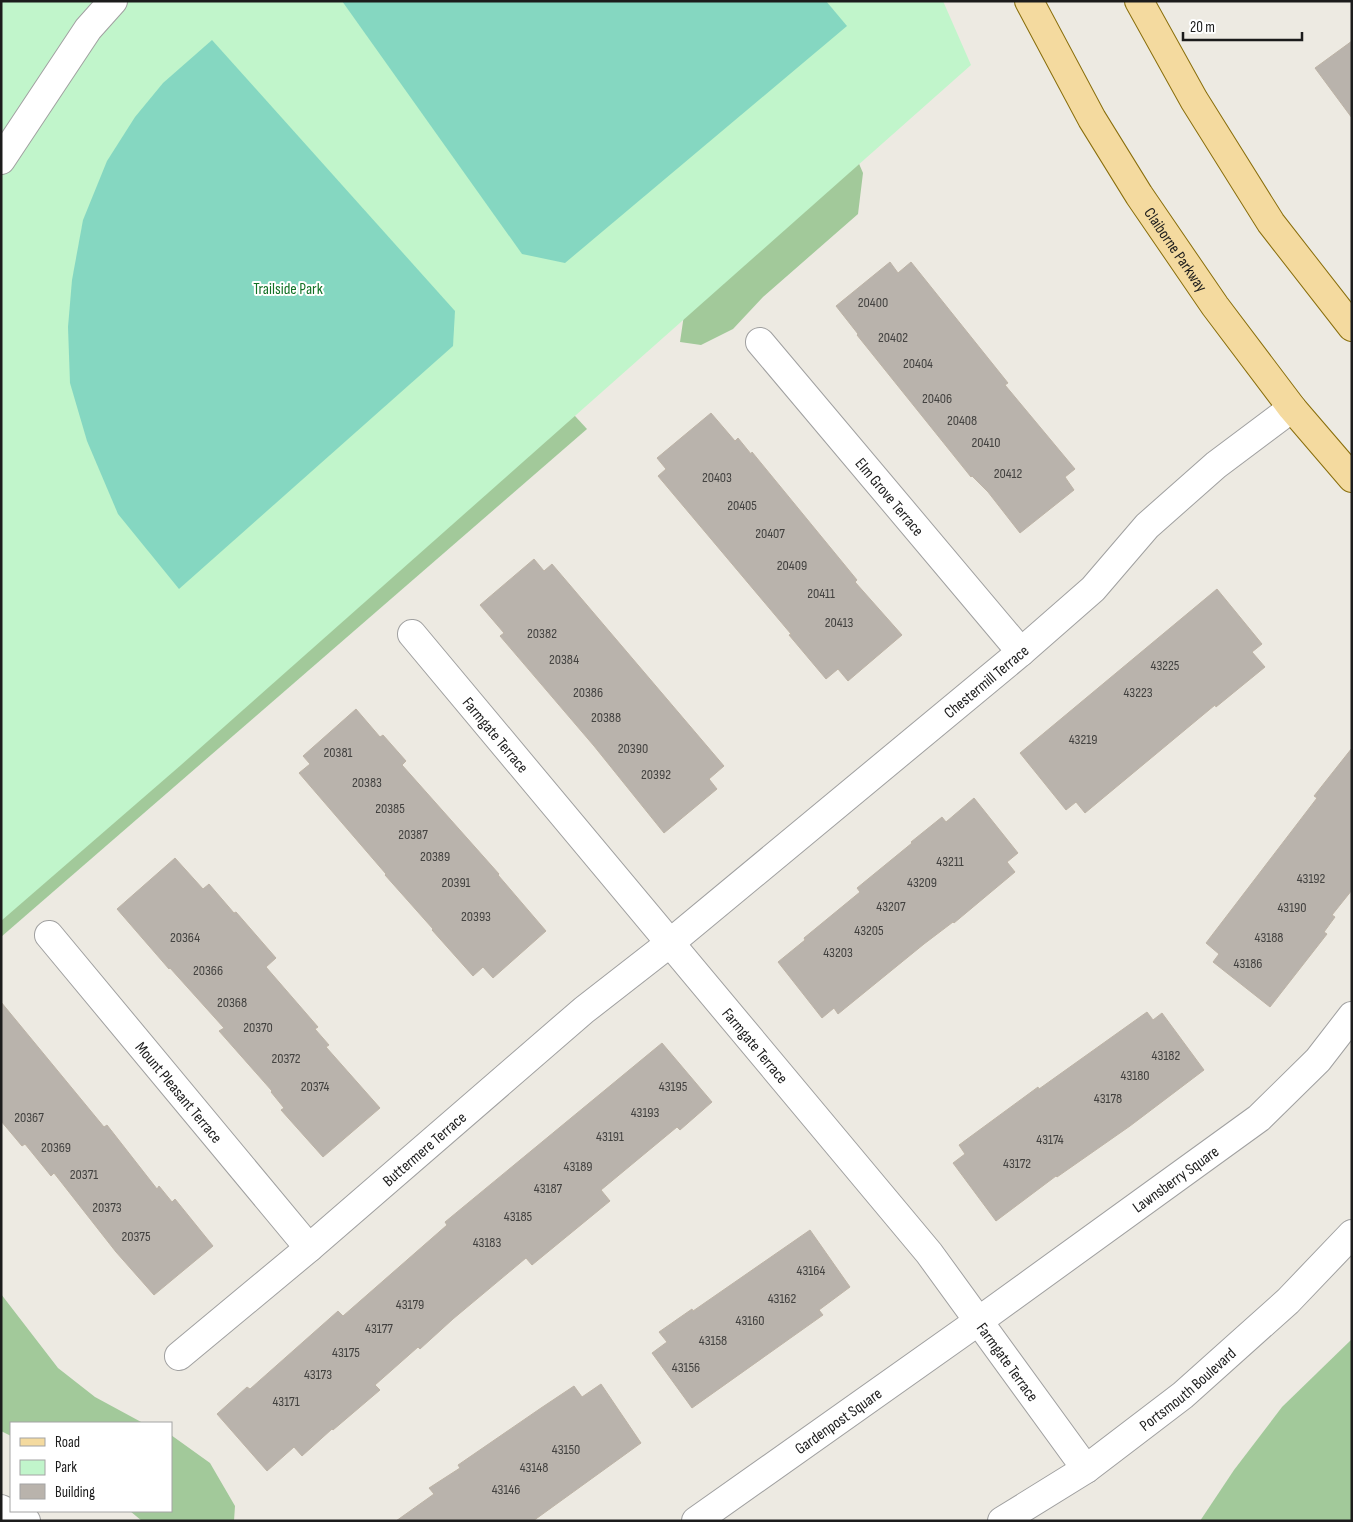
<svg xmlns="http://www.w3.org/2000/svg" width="1353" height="1522" viewBox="0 0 1353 1522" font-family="'Sofia Sans Condensed',sans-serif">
	<rect width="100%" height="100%" fill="#edeae2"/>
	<g fill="#a2c99a">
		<path d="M 851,145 L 863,173 L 858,214 L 763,297 L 733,329 L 701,345 L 680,342 L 685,308 Z"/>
		<path d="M 563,403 L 587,429 L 1,937 L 1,764 Z"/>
		<path d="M 1,1294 L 58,1368 L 95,1397 L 143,1423 L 11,1423 L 11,1436 L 1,1431 Z"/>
		<path d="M 1352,1339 L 1352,1521 L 1200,1521 L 1234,1470 L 1282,1407 Z"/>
		<path d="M 171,1435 L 210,1463 L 235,1506 L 234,1521 L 142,1521 L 130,1511 L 171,1511 Z"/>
	</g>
	<path fill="#c1f5cb" d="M 1,1 L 943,1 L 971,65 L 181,765 L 1,921 Z"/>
	<g fill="#85d7c1">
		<path d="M 342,1 L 826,1 L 847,26 L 565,263 L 522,254 Z"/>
		<path d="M 212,40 L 455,311 L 453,346 L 179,589 L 118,514 L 87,441 L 70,383 L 68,327 L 72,280 L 83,220 L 107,161 L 135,117 L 163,83 Z"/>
	</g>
	<g fill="#b9b3ac" stroke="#bdb3a6">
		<path d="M 1352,41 L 1352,118 L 1315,68 Z"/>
		<path d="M 890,262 L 898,273 L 911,262 L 1008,383 L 1005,385 L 1075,469 L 1065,477 L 1074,490 L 1020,533 L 988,492 L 972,476 L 971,477 L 857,335 L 858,334 L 836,306 Z"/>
		<path d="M 711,413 L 735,441 L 738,438 L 751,454 L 752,452 L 857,580 L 855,582 L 902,635 L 848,681 L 838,669 L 826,679 L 789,635 L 791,634 L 658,476 L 666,469 L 657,458 Z"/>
		<path d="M 534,559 L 544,571 L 552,564 L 724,766 L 709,779 L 717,789 L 664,833 L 594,746 L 500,636 L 504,633 L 480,605 Z"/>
		<path d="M 1217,589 L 1262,644 L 1252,652 L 1265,667 L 1216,707 L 1215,705 L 1085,813 L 1076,802 L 1066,810 L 1020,753 Z"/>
		<path d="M 356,709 L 380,737 L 383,735 L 406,761 L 402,765 L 499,874 L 498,875 L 546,931 L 493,978 L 483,967 L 473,976 L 432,930 L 433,929 L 385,875 L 386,874 L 299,773 L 310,764 L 303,756 Z"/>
		<path d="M 1352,748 L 1352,890 L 1332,915 L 1335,917 L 1324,932 L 1327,934 L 1270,1007 L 1213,962 L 1219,954 L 1206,943 L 1317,798 L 1314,796 Z"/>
		<path d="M 974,798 L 1018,853 L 1007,862 L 1015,872 L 954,923 L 953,922 L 924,944 L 838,1014 L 834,1008 L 822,1018 L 778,962 L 805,940 L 804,938 L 860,892 L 857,888 L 912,843 L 911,842 L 942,817 L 946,822 Z"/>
		<path d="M 175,858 L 203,889 L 209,884 L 234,913 L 236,912 L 276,958 L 266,967 L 318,1027 L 315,1029 L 329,1045 L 326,1047 L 380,1108 L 323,1157 L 281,1110 L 284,1108 L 271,1092 L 272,1091 L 219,1031 L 224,1028 L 170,968 L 169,969 L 117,909 Z"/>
		<path d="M 1,1002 L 104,1127 L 107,1125 L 157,1189 L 159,1186 L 172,1202 L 175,1199 L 213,1246 L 154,1295 L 116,1252 L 54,1173 L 51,1176 L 25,1144 L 22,1146 L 1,1121 Z"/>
		<path d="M 1147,1012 L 1153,1020 L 1162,1013 L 1204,1070 L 1130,1126 L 1057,1177 L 1056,1176 L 996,1221 L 953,1163 L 965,1154 L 959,1145 L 1038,1087 L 1039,1089 Z"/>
		<path d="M 662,1043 L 712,1102 L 680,1130 L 677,1127 L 601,1190 L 610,1201 L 532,1265 L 526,1258 L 453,1319 L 420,1349 L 418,1347 L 375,1385 L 380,1390 L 333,1430 L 332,1429 L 302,1456 L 294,1447 L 267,1471 L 217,1414 L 247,1387 L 250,1389 L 338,1311 L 343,1316 L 447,1225 L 445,1222 Z"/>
		<path d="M 810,1230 L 850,1287 L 819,1310 L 823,1315 L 692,1408 L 652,1353 L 667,1342 L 659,1332 L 692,1309 L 693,1311 Z"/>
		<path d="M 601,1384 L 641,1443 L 533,1521 L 396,1521 L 434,1494 L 429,1488 L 460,1468 L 458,1465 L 541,1408 L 574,1386 L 582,1397 Z"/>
	</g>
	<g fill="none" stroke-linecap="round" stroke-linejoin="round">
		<g stroke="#a0a0a0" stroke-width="30">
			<g id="minor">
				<path d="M 1,160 L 88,29 L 113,1"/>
				<path id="s1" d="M 760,342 L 1021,652"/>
				<path id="s2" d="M 412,634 L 929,1253 L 1086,1469"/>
				<path id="s3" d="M 49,935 L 309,1248"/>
				<path id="s4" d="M 179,1356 L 309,1248 L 584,1010 L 670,943 L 1021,652 L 1093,589 L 1147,526 L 1216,465 L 1292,408"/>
				<path d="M 1,1509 L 26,1521"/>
				<path id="s5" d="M 696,1521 L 980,1320 L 1259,1118 L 1318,1060 L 1352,1016"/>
				<path id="s6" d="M 1002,1521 L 1086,1469 L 1183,1395 L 1288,1301 L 1352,1234"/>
			</g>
		</g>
		<g stroke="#896e0b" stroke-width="30">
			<g id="major">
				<path id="s7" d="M 1029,1 L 1092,119 L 1139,195 L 1215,306 L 1292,408 L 1352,478"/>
				<path d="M 1139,1 L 1194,100 L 1271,223 L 1352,327"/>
			</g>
		</g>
		<use href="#minor" stroke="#fff" stroke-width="28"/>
		<use href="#major" stroke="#f4da9f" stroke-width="28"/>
	</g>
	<g text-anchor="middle" stroke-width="4" stroke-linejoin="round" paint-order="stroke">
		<g font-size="14" fill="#434240">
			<text x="873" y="307">20400</text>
			<text x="893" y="342">20402</text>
			<text x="918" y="368">20404</text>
			<text x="937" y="403">20406</text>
			<text x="962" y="425">20408</text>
			<text x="986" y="447">20410</text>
			<text x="1008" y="478">20412</text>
			<text x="717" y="482">20403</text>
			<text x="742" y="510">20405</text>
			<text x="770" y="538">20407</text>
			<text x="792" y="570">20409</text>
			<text x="821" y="598">20411</text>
			<text x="839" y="627">20413</text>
			<text x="542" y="638">20382</text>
			<text x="564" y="664">20384</text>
			<text x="1165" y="670">43225</text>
			<text x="588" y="697">20386</text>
			<text x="1138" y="697">43223</text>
			<text x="606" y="722">20388</text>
			<text x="1083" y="744">43219</text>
			<text x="633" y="753">20390</text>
			<text x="338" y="757">20381</text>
			<text x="656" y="779">20392</text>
			<text x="367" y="787">20383</text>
			<text x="390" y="813">20385</text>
			<text x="413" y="839">20387</text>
			<text x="435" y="861">20389</text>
			<text x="950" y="866">43211</text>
			<text x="1311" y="883">43192</text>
			<text x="456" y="887">20391</text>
			<text x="922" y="887">43209</text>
			<text x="891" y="911">43207</text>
			<text x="1292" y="912">43190</text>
			<text x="476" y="921">20393</text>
			<text x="869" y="935">43205</text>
			<text x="185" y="942">20364</text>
			<text x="1269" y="942">43188</text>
			<text x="838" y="957">43203</text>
			<text x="1248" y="968">43186</text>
			<text x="208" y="975">20366</text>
			<text x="232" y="1007">20368</text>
			<text x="258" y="1032">20370</text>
			<text x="1166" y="1060">43182</text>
			<text x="286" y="1063">20372</text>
			<text x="1135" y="1080">43180</text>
			<text x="315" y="1091">20374</text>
			<text x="673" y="1091">43195</text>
			<text x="1108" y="1103">43178</text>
			<text x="645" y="1117">43193</text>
			<text x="29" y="1122">20367</text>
			<text x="610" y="1141">43191</text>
			<text x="1050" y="1144">43174</text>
			<text x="56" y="1152">20369</text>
			<text x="1017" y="1168">43172</text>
			<text x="578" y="1171">43189</text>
			<text x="84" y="1179">20371</text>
			<text x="548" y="1193">43187</text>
			<text x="107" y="1212">20373</text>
			<text x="518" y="1221">43185</text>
			<text x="136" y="1241">20375</text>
			<text x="487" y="1247">43183</text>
			<text x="811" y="1275">43164</text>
			<text x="782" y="1303">43162</text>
			<text x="410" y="1309">43179</text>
			<text x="750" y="1325">43160</text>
			<text x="379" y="1333">43177</text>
			<text x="713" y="1345">43158</text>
			<text x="346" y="1357">43175</text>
			<text x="686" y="1372">43156</text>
			<text x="318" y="1379">43173</text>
			<text x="286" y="1406">43171</text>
			<text x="566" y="1454">43150</text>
			<text x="534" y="1472">43148</text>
			<text x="506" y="1494">43146</text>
		</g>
		<g font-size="16" fill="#1c1c1c" stroke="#fff">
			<text dy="6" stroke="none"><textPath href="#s7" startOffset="289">Claiborne Parkway</textPath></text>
			<text dy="6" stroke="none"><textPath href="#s1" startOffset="202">Elm Grove Terrace</textPath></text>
			<text dy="6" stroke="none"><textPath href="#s4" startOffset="1052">Chestermill Terrace</textPath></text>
			<text dy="6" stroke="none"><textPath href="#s2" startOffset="131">Farmgate Terrace</textPath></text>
			<text dy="6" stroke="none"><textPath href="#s2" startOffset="536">Farmgate Terrace</textPath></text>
			<text dy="6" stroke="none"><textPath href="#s3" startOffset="204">Mount Pleasant Terrace</textPath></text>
			<text dy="6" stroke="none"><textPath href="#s4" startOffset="321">Buttermere Terrace</textPath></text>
			<text dy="6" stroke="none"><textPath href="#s5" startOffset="589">Lawnsberry Square</textPath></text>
			<text dy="6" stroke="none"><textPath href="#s2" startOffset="941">Farmgate Terrace</textPath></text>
			<text dy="6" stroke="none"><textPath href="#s6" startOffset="228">Portsmouth Boulevard</textPath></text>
			<text dy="6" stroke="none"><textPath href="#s5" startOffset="174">Gardenpost Square</textPath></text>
		</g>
		<g font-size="16" fill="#137126" stroke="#fff">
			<text x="288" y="294">Trailside Park</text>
		</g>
	</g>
	<rect width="1353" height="1522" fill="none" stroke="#1c1c1c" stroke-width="5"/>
	<rect x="10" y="1422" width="162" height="90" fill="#ffffff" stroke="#a4a4a4"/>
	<rect x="20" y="1438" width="25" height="8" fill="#f4da9f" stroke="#a4a4a4"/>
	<text x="55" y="1447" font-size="15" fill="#1c1c1c">Road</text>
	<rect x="20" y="1460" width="25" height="15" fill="#c1f5cb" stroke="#a4a4a4"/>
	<text x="55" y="1472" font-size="15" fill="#1c1c1c">Park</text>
	<rect x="20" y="1484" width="25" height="15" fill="#b9b3ac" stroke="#a4a4a4"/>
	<text x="55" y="1497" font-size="15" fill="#1c1c1c">Building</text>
	<path d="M1183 32v8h119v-8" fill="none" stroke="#1c1c1c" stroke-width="2.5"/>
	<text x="1190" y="32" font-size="15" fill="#1c1c1c" stroke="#ffffff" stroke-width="4" paint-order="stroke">20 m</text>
</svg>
